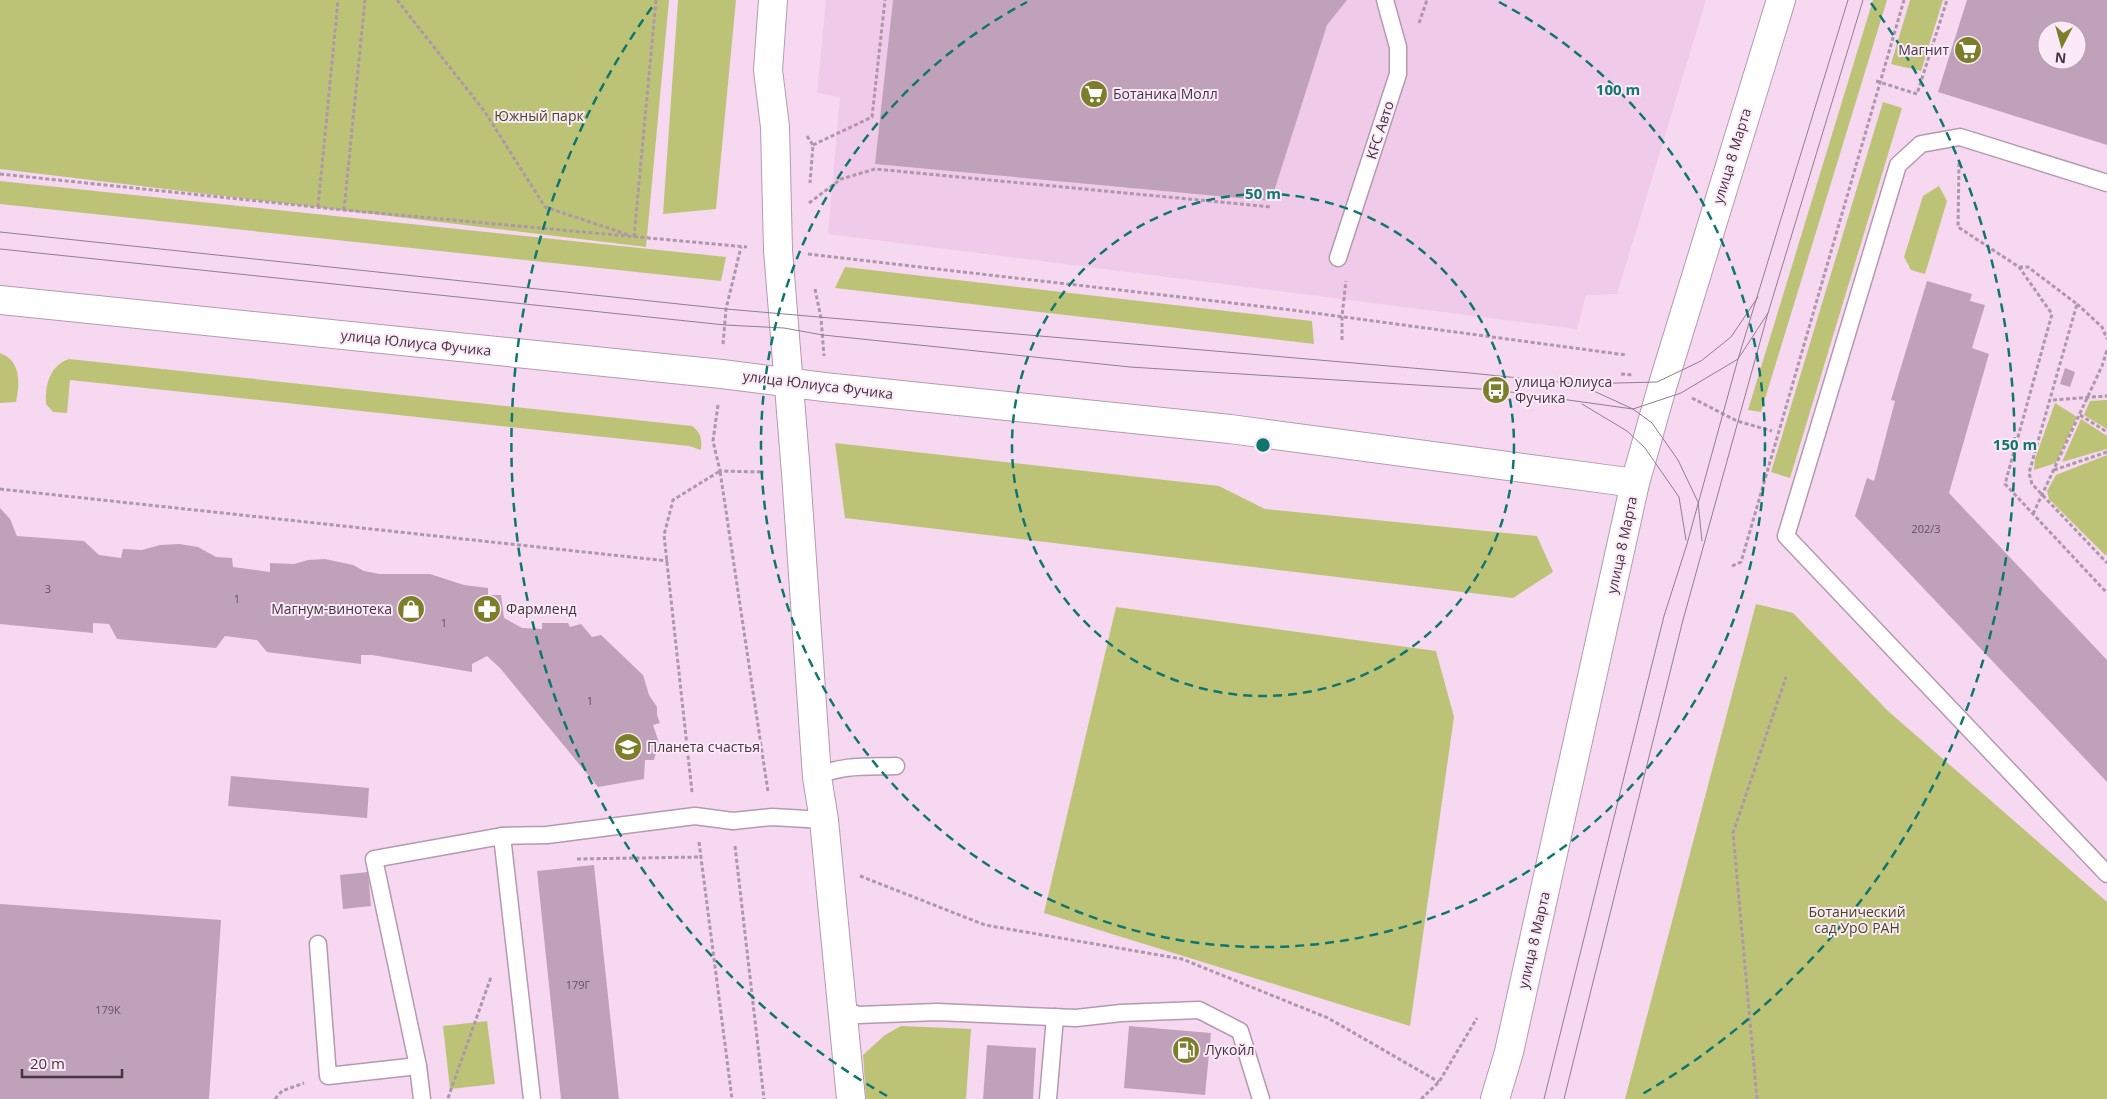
<svg xmlns="http://www.w3.org/2000/svg" width="2107" height="1099" viewBox="0 0 2107 1099" font-family="'Open Sans',sans-serif">
	<rect width="100%" height="100%" fill="#f6d8f1"/>
	<path fill="#efcbe9" d="M 826,0 L 1706,0 L 1617,294 L 1586,295 L 1577,329 L 828,234 L 840,97 L 817,93 Z"/>
	<g fill="#bdc376">
		<path d="M 0,0 L 669,0 L 646,247 L 0,169 Z"/>
		<path d="M 678,0 L 736,0 L 716,209 L 663,214 Z"/>
		<path d="M 1873,0 L 1887,0 L 1761,412 L 1748,410 Z"/>
		<path d="M 1910,0 L 1943,0 L 1921,71 L 1891,64 Z"/>
		<path d="M 1883,102 L 1902,108 L 1790,478 L 1771,472 Z"/>
		<path d="M 0,181 L 726,257 L 721,281 L 0,204 Z"/>
		<path d="M 1939,186 L 1947,201 L 1925,274 L 1911,270 L 1904,257 L 1923,196 Z"/>
		<path d="M 845,267 L 1312,321 L 1314,344 L 835,288 Z"/>
		<path d="M 0,353 C 21,361 20,383 16,402 L 0,403 Z"/>
		<path d="M 69,359 L 692,426 C 701,433 702,438 701,450 L 689,446 L 70,380 L 67,413 L 53,412 L 46,404 C 45,386 49,366 69,359 Z"/>
		<path d="M 2107,400 L 2107,429 L 2084,415 L 2090,401 Z"/>
		<path d="M 2055,403 L 2077,417 L 2056,463 L 2034,470 L 2035,459 Z"/>
		<path d="M 2081,419 L 2107,436 L 2107,449 L 2062,462 Z"/>
		<path d="M 835,443 L 1219,486 L 1265,509 L 1537,536 L 1553,572 L 1513,598 L 845,518 Z"/>
		<path d="M 2107,455 L 2107,552 L 2106,556 L 2049,499 L 2047,491 L 2056,475 Z"/>
		<path d="M 1756,604 L 1793,613 L 1888,711 L 2107,902 L 2107,1099 L 1625,1099 Z"/>
		<path d="M 1116,607 L 1436,651 L 1454,717 L 1410,1026 L 1044,913 Z"/>
		<path d="M 487,1021 L 495,1084 L 450,1089 L 443,1026 Z"/>
		<path d="M 901,1026 L 971,1029 L 966,1099 L 866,1099 L 863,1055 L 885,1035 Z"/>
	</g>
	<g fill="#bfa2ba" fill-rule="evenodd">
		<path d="M 893,0 L 1347,0 L 1327,25 L 1271,201 L 875,164 Z"/>
		<path d="M 1967,0 L 2107,0 L 2107,145 L 1938,92 ZM 2047,30 L 2077,30 L 2077,60 L 2047,60 Z"/>
		<path d="M 1927,281 L 1972,294 L 1970,301 L 1985,305 L 1972,348 L 1989,354 L 1949,493 L 2107,660 L 2107,782 L 1855,516 L 1867,478 L 1874,481 L 1895,401 L 1891,400 Z"/>
		<path d="M 2065,368 L 2075,372 L 2070,387 L 2060,384 Z"/>
		<path d="M 0,508 L 10,519 L 17,536 L 84,541 L 99,555 L 121,558 L 123,549 L 142,550 L 160,545 L 179,544 L 198,547 L 216,557 L 232,558 L 233,567 L 270,572 L 270,563 L 294,564 L 308,560 L 325,559 L 353,565 L 364,571 L 380,574 L 430,574 L 464,585 L 488,588 L 488,595 L 501,595 L 504,618 L 522,628 L 542,629 L 542,623 L 568,623 L 570,627 L 581,624 L 592,637 L 601,635 L 643,675 L 649,695 L 657,707 L 657,715 L 660,723 L 653,725 L 659,743 L 654,760 L 645,760 L 644,779 L 598,787 L 500,668 L 487,656 L 472,664 L 472,672 L 372,655 L 361,655 L 361,664 L 267,652 L 257,640 L 225,636 L 216,648 L 117,639 L 109,624 L 93,623 L 93,633 L 0,624 Z"/>
		<path d="M 231,776 L 369,788 L 367,818 L 228,806 Z"/>
		<path d="M 594,865 L 619,1099 L 561,1099 L 537,871 Z"/>
		<path d="M 368,872 L 371,906 L 343,909 L 340,875 Z"/>
		<path d="M 0,904 L 221,920 L 209,1099 L 0,1099 Z"/>
		<path d="M 1129,1026 L 1211,1033 L 1205,1095 L 1124,1088 Z"/>
		<path d="M 987,1045 L 1036,1048 L 1033,1099 L 983,1099 Z"/>
	</g>
	<g fill="none" stroke-linecap="round" stroke-linejoin="round">
		<g stroke="#b699b1" stroke-width="19">
			<g id="service">
				<path d="M 2107,183 L 1960,137 L 1921,144 L 1898,165 L 1786,536 L 2107,874"/>
				<path d="M 1338,258 L 1398,74 L 1398,47 L 1385,0"/>
				<path d="M 817,777 C 841,764 870,767 896,766"/>
				<path d="M 502,836 L 532,1099"/>
				<path d="M 318,944 L 328,1076 L 418,1066"/>
				<path d="M 842,1009 L 858,1015 L 937,1012 L 1076,1018 L 1121,1013 L 1199,1010 L 1240,1031 L 1261,1099"/>
				<path d="M 422,1099 L 418,1066 L 374,859 L 502,836 L 547,835 L 695,816 L 733,821 L 772,817 L 824,820"/>
				<path d="M 1048,1099 L 1055,1017"/>
			</g>
		</g>
		<g stroke="#b699b1" stroke-width="30">
			<path id="minor" d="M 773,0 L 768,70 L 775,127 L 778,250 L 796,473 L 817,777 L 824,820 L 851,1099"/>
		</g>
		<g stroke="#b699b1" stroke-width="30">
			<path id="tertiary" d="M 0,300 L 722,374 L 824,387 L 1230,429 L 1635,483"/>
		</g>
		<g stroke="#b699b1" stroke-width="30">
			<path id="secondary" d="M 1495,1099 L 1509,1052 L 1635,483 L 1663,384 L 1781,0"/>
		</g>
		<g stroke="#ae97aa" stroke-width="3" stroke-dasharray="4 2.5" stroke-linecap="butt">
			<path d="M 397,0 L 485,112 L 545,207 L 629,235"/>
			<path d="M 1419,23 L 1427,0"/>
			<path d="M 1876,81 L 1917,94 L 1947,0"/>
			<path d="M 807,136 L 813,145 L 810,183"/>
			<path d="M 813,145 L 872,117 L 885,0"/>
			<path d="M 1959,163 L 1958,227 L 2019,267 L 2052,314 L 2005,484 L 2107,593"/>
			<path d="M 0,174 L 344,210 L 747,247"/>
			<path d="M 809,203 L 841,179 L 875,169 L 1272,207"/>
			<path d="M 318,207 L 338,0"/>
			<path d="M 344,210 L 365,0"/>
			<path d="M 634,237 L 656,0"/>
			<path d="M 808,254 L 1292,310 L 1626,355"/>
			<path d="M 2019,267 L 2028,267 L 2077,304 L 2029,473 L 2032,484 L 2107,563"/>
			<path d="M 815,289 L 821,318 L 824,356"/>
			<path d="M 2077,304 L 2102,327 L 2107,339"/>
			<path d="M 1342,340 L 1342,316 L 1346,281"/>
			<path d="M 723,344 L 726,309 L 741,247"/>
			<path d="M 1621,374 L 1633,375"/>
			<path d="M 1692,398 L 1737,421 L 1772,431"/>
			<path d="M 2053,400 L 2107,396"/>
			<path d="M 718,405 L 713,441 L 720,471 L 764,472"/>
			<path d="M 2080,415 L 2107,432"/>
			<path d="M 2054,470 L 2107,452"/>
			<path d="M 0,489 L 668,561"/>
			<path d="M 2033,514 L 2102,366 L 2107,350"/>
			<path d="M 1732,566 L 1741,562 L 1904,0"/>
			<path d="M 692,792 L 664,535 L 673,500 L 720,471 L 768,792"/>
			<path d="M 699,842 L 732,1099"/>
			<path d="M 735,846 L 764,1099"/>
			<path d="M 577,859 L 701,857"/>
			<path d="M 860,876 L 985,925 L 1182,959 L 1328,1018 L 1439,1082"/>
			<path d="M 448,1098 L 491,977"/>
			<path d="M 275,1099 L 282,1091 L 304,1083"/>
			<path d="M 1421,1099 L 1439,1082 L 1477,1018"/>
			<path d="M 1757,1099 L 1733,833 L 1786,677"/>
		</g>
		<use href="#service" stroke="#fff" stroke-width="16"/>
		<use href="#minor" stroke="#fff" stroke-width="28"/>
		<use href="#tertiary" stroke="#fff" stroke-width="28"/>
		<use href="#secondary" stroke="#fff" stroke-width="28"/>
		<g stroke="#927e8f" stroke-width="1">
			<path d="M 0,232 L 726,309 L 1470,373 L 1578,384 L 1657,382 L 1701,361 L 1731,337 L 1758,297"/>
			<path d="M 0,249 L 725,325 L 784,328 L 823,335 L 1130,367 L 1496,390 L 1633,409 L 1681,393 L 1738,359 L 1768,313"/>
			<path d="M 1585,387 L 1633,409 L 1652,423 L 1678,460 L 1698,502 L 1702,541"/>
			<path d="M 1582,404 L 1627,431 L 1645,448 L 1679,497 L 1686,540"/>
			<path d="M 1544,1099 L 1664,616 L 1687,544 L 1738,359 L 1848,0"/>
			<path d="M 1564,1099 L 1683,620 L 1768,313 L 1863,0"/>
		</g>
	</g>
	<g fill="none" stroke="#0f766e" stroke-width="2.5" stroke-dasharray="9 6">
		<circle cx="1263" cy="445" r="251"/>
		<path d="M1499 2A502 502 0 1 1 1027 2"/>
		<path d="M887 1096A752 752 0 0 1 655 3M1871 3A752 752 0 0 1 1639 1096"/>
	</g>
	<defs>
		<g id="supermarket-disc" transform="scale(1.4375)"><circle r="9.5" fill="#7b7f29" stroke="#fce9f8"/><path d="M-6-5.5h2.5l.6 2H6L4.5 2H-2.5L-4.4-4H-6ZM-1.5 3.2a1.3 1.3 0 1 0 .1 0ZM3 3.2a1.3 1.3 0 1 0 .1 0Z" fill="#fff"/></g>
		<g id="bus-disc" transform="scale(1.4375)"><circle r="9.5" fill="#7b7f29" stroke="#fce9f8"/><path d="M-5-6H5V4H4V6H2V4H-2V6H-4V4H-5ZM-3.5-4V0h7V-4ZM-3.5 1.2v1.5H-2V1.2ZM2 1.2v1.5H3.5V1.2Z" fill="#fff"/></g>
		<g id="shop-disc" transform="scale(1.4375)"><circle r="9.5" fill="#7b7f29" stroke="#fce9f8"/><path d="M-5-2.5h2.3a2.7 3.5 0 0 1 5.4 0H5L5.5 6h-11ZM-1.5-2.5h3a1.5 2.3 0 0 0-3 0Z" fill="#fff"/></g>
		<g id="pharmacy-disc" transform="scale(1.4375)"><circle r="9.5" fill="#7b7f29" stroke="#fce9f8"/><path d="M-2-6h4v4h4v4h-4v4h-4v-4h-4v-4h4Z" fill="#fff"/></g>
		<g id="school-disc" transform="scale(1.4375)"><circle r="9.5" fill="#7b7f29" stroke="#fce9f8"/><path d="M0-5L7-2L0 1L-7-2ZM-4 1L0 2.5L4 1V4Q0 6-4 4Z" fill="#fff"/></g>
		<g id="fuel-disc" transform="scale(1.4375)"><circle r="9.5" fill="#7b7f29" stroke="#fce9f8"/><path d="M-5.5-6h7V0h2V4h1.3V-2.5L3-4.5l.8-.8L6-3V5H2.5V1h-1V6h-7ZM-4.2-4.7v3.2H.2V-4.7Z" fill="#fff"/></g>
	</defs>
	<g fill-rule="evenodd">
		<use href="#supermarket-disc" x="1968" y="50"/>
		<use href="#supermarket-disc" x="1094" y="94"/>
		<use href="#bus-disc" x="1496" y="390"/>
		<use href="#shop-disc" x="411" y="609"/>
		<use href="#pharmacy-disc" x="487" y="609"/>
		<use href="#school-disc" x="628" y="747"/>
		<use href="#fuel-disc" x="1186" y="1050"/>
	</g>
	<g text-anchor="middle" stroke-width="4" stroke-linejoin="round" paint-order="stroke">
		<g font-size="11" fill="#61515e">
			<text x="1926" y="533">202/3</text>
			<text x="48" y="593">3</text>
			<text x="237" y="603">1</text>
			<text x="444" y="627">1</text>
			<text x="590" y="705">1</text>
			<text x="578" y="989">179Г</text>
			<text x="108" y="1014">179К</text>
		</g>
		<g font-size="14" fill="#423640" stroke="#fce9f8" text-anchor="start">
			<text x="1949" y="55" text-anchor="end">Магнит</text>
			<text x="1113" y="99">Ботаника Молл</text>
			<text x="1515" y="387">улица Юлиуса<tspan x="1515" dy="16">Фучика</tspan></text>
			<text x="392" y="614" text-anchor="end">Магнум-винотека</text>
			<text x="506" y="614">Фармленд</text>
			<text x="647" y="752">Планета счастья</text>
			<text x="1205" y="1055">Лукойл</text>
		</g>
		<g font-size="14" fill="#464820" stroke="#fce9f8">
			<text x="539" y="121">Южный парк</text>
			<text x="1857" y="917">Ботанический<tspan x="1857" dy="16">сад УрО РАН</tspan></text>
		</g>
		<g font-size="14" fill="#423640" stroke="#fce9f8">
			<text transform="translate(1380 130) rotate(-72)" y="5">KFC Авто</text>
			<text transform="translate(1732 156) rotate(-73)" y="5">улица 8 Марта</text>
			<text transform="translate(416 343) rotate(6)" y="5">улица Юлиуса Фучика</text>
			<text transform="translate(818 385) rotate(7)" y="5">улица Юлиуса Фучика</text>
			<text transform="translate(1622 545) rotate(-78)" y="5">улица 8 Марта</text>
			<text transform="translate(1534 940) rotate(-77)" y="5">улица 8 Марта</text>
		</g>
	</g>
	<circle cx="1263" cy="445" r="8" fill="#0f766e" stroke="#fce9f8" stroke-width="2.5"/>
	<g font-size="15" text-anchor="middle" font-weight="bold" fill="#0f766e" stroke="#fce9f8" stroke-width="4" stroke-linejoin="round" paint-order="stroke">
		<text x="1618" y="95">100 m</text>
		<text x="1263" y="199">50 m</text>
		<text x="2015" y="450">150 m</text>
	</g>
	<g transform="translate(2062 45) rotate(186)"><circle r="24" fill="#fce9f8" stroke="#b2a1ae"/>
	<path d="M0-4L9 19L0 12L-9 19Z" fill="#7b7f29"/>
	<text y="-8" font-size="14" font-weight="bold" text-anchor="middle" fill="#423640">N</text>
	</g>
	<path d="M22 1069v8h100v-8" fill="none" stroke="#423640" stroke-width="2.5"/>
	<text x="30" y="1069" font-size="15" fill="#423640" stroke="#fce9f8" stroke-width="4" paint-order="stroke">20 m</text>
</svg>
